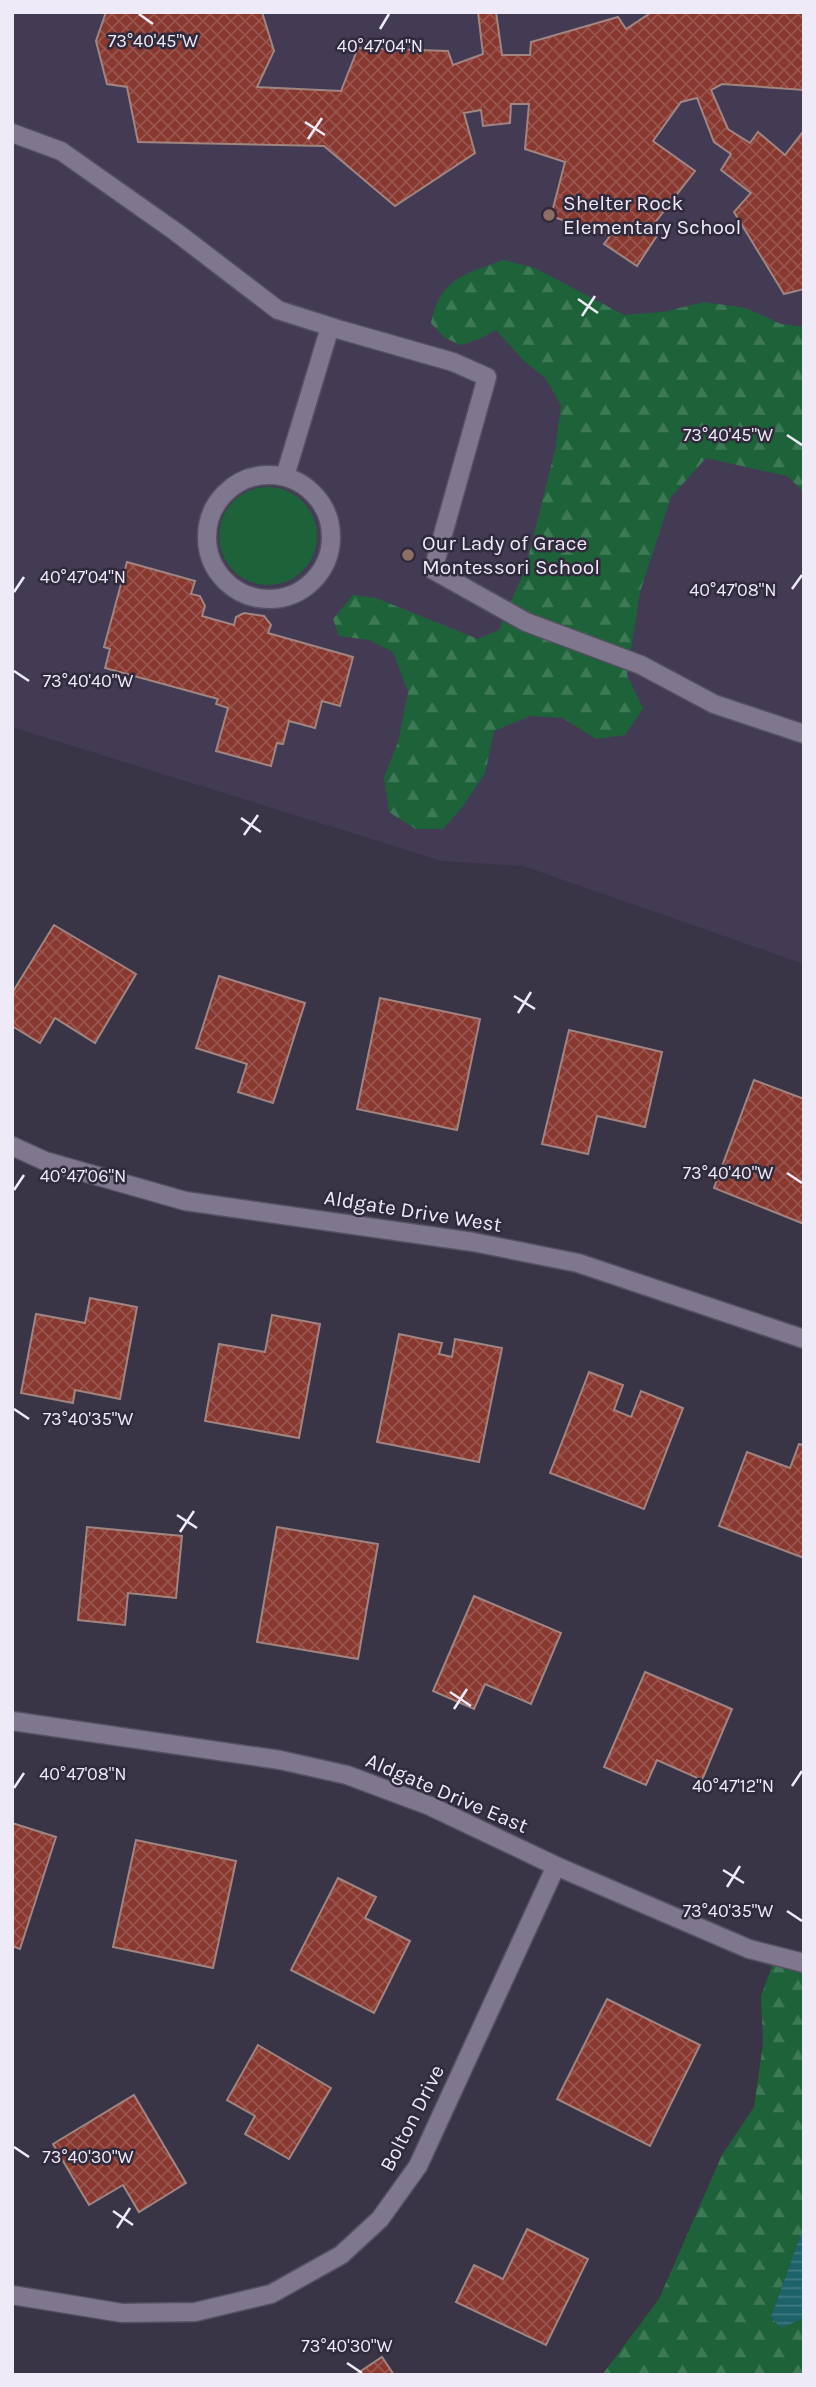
<svg xmlns="http://www.w3.org/2000/svg" width="816" height="2387" viewBox="0 0 816 2387" font-family="Karla,sans-serif">
	<defs>
		<pattern id="forest-firs" width="22" height="20" patternUnits="userSpaceOnUse" patternTransform="scale(1.75)"><rect width="22" height="20" fill="#1d6239"/><path d="M5 1l3.5 6h-7zM16 11l3.5 6h-7z" fill="#3e7956"/></pattern>
		<pattern id="water-rules" width="6" height="5" patternUnits="userSpaceOnUse" patternTransform="scale(1.75)"><rect width="6" height="5" fill="#1e6269"/><path d="M0 2.5h6" fill="none" stroke="#3f797f"/></pattern>
		<pattern id="building-cross-hatch" width="8" height="8" patternUnits="userSpaceOnUse" patternTransform="scale(1.75)"><rect width="8" height="8" fill="#88382f"/><path d="M0 0l8 8M0 8l8-8" fill="none" stroke="#99554e"/></pattern>
	</defs>
	<rect width="100%" height="100%" fill="#3a3447"/>
	<path fill="#433b54" d="M 12,12 L 804,12 L 804,964 L 523,866 L 442,861 L 12,727 Z"/>
	<circle fill="#1d6239" cx="268" cy="536" r="49"/>
	<g fill="url(#forest-firs)">
		<path d="M 503,260 L 535,268 L 624,315 L 663,312 L 704,302 L 746,308 L 781,324 L 804,327 L 804,492 L 787,476 L 706,458 L 671,497 L 640,592 L 627,675 L 643,709 L 625,735 L 596,739 L 563,718 L 530,716 L 494,731 L 485,773 L 463,806 L 443,829 L 416,829 L 389,812 L 384,777 L 398,742 L 408,692 L 393,652 L 369,640 L 339,636 L 333,619 L 353,595 L 376,598 L 478,639 L 499,630 L 526,566 L 555,450 L 561,405 L 545,378 L 523,360 L 496,330 L 482,338 L 461,345 L 445,338 L 431,323 C 440,278 464,275 503,260 Z"/>
		<path d="M 776,1956 L 804,1963 L 804,2235 L 800,2236 L 771,2317 L 781,2327 L 804,2318 L 804,2375 L 602,2375 L 659,2299 L 722,2155 L 754,2107 L 763,2044 L 761,1996 Z"/>
	</g>
	<path fill="url(#water-rules)" d="M 804,2235 L 804,2318 L 781,2328 L 771,2317 L 800,2236 Z"/>
	<g fill="url(#building-cross-hatch)" stroke="#a08581" stroke-width="2">
		<path d="M 106,12 L 262,12 L 274,51 L 257,87 L 341,91 L 358,48 L 448,51 L 453,65 L 483,54 L 478,12 L 496,12 L 502,55 L 530,55 L 531,42 L 618,17 L 626,29 L 652,12 L 804,12 L 804,90 L 722,84 L 711,90 L 728,129 L 750,143 L 758,132 L 785,155 L 802,133 L 804,134 L 804,289 L 784,294 L 734,212 L 751,193 L 721,170 L 731,154 L 714,142 L 697,98 L 681,102 L 653,141 L 695,171 L 650,229 L 658,234 L 637,266 L 604,244 L 610,236 L 551,216 L 565,162 L 525,149 L 529,104 L 511,104 L 510,123 L 483,126 L 481,110 L 464,113 L 475,153 L 395,206 L 324,146 L 138,142 L 127,87 L 107,84 L 96,41 Z"/>
		<path d="M 127,562 L 195,581 L 191,594 L 200,596 L 205,606 L 202,616 L 234,625 L 236,617 L 244,613 L 264,616 L 271,625 L 268,633 L 353,657 L 340,706 L 322,701 L 315,728 L 289,721 L 283,744 L 277,743 L 271,766 L 216,751 L 228,708 L 216,704 L 218,699 L 105,668 L 110,649 L 104,647 Z"/>
		<path d="M 54,925 L 136,974 L 95,1043 L 55,1018 L 40,1043 L 12,1026 L 12,993 Z"/>
		<path d="M 219,976 L 305,1003 L 273,1103 L 238,1092 L 247,1064 L 196,1048 Z"/>
		<path d="M 380,998 L 480,1019 L 457,1130 L 357,1109 Z"/>
		<path d="M 569,1030 L 662,1052 L 645,1127 L 597,1116 L 588,1154 L 542,1144 Z"/>
		<path d="M 754,1080 L 804,1099 L 804,1224 L 714,1188 Z"/>
		<path d="M 90,1298 L 137,1307 L 120,1399 L 75,1390 L 73,1403 L 21,1393 L 36,1314 L 85,1323 Z"/>
		<path d="M 272,1315 L 320,1324 L 299,1438 L 205,1421 L 219,1344 L 265,1352 Z"/>
		<path d="M 399,1334 L 442,1343 L 439,1354 L 452,1357 L 455,1339 L 502,1348 L 479,1462 L 377,1442 Z"/>
		<path d="M 589,1372 L 623,1385 L 614,1410 L 631,1417 L 641,1391 L 683,1408 L 644,1509 L 550,1473 Z"/>
		<path d="M 799,1444 L 804,1445 L 804,1558 L 719,1526 L 747,1452 L 790,1468 Z"/>
		<path d="M 87,1527 L 182,1536 L 176,1598 L 128,1593 L 125,1625 L 78,1620 Z"/>
		<path d="M 277,1527 L 378,1544 L 358,1659 L 257,1642 Z"/>
		<path d="M 474,1596 L 561,1633 L 531,1704 L 485,1684 L 474,1709 L 433,1691 Z"/>
		<path d="M 645,1672 L 732,1709 L 702,1780 L 657,1760 L 646,1785 L 604,1767 Z"/>
		<path d="M 12,1823 L 56,1837 L 20,1949 L 12,1946 Z"/>
		<path d="M 136,1840 L 236,1861 L 213,1968 L 113,1947 Z"/>
		<path d="M 338,1878 L 376,1897 L 365,1918 L 410,1941 L 374,2013 L 291,1970 Z"/>
		<path d="M 607,1999 L 700,2045 L 650,2146 L 557,2099 Z"/>
		<path d="M 258,2045 L 331,2088 L 289,2159 L 245,2134 L 255,2116 L 227,2100 Z"/>
		<path d="M 134,2095 L 186,2183 L 139,2212 L 123,2185 L 89,2205 L 53,2144 Z"/>
		<path d="M 527,2229 L 588,2259 L 546,2345 L 456,2302 L 474,2265 L 503,2279 Z"/>
		<path d="M 382,2357 L 394,2375 L 355,2375 Z"/>
	</g>
	<g fill="none" stroke-linecap="round" stroke-linejoin="round">
		<g stroke="#565162" stroke-width="21">
			<g id="service">
				<path d="M 12,133 L 61,151 L 176,232 L 278,310 L 341,330 L 453,362 L 487,377 L 433,570 L 526,622 L 641,665 L 714,704 L 804,734"/>
				<circle cx="269" cy="537" r="62"/>
				<path d="M 285,476 L 330,327"/>
			</g>
		</g>
		<g stroke="#565162" stroke-width="21">
			<g id="minor">
				<path d="M 12,1146 L 45,1161 L 185,1201 L 473,1242 L 578,1263 L 804,1339"/>
				<path d="M 12,1721 L 280,1760 L 347,1775 L 430,1806 L 556,1866 L 749,1949 L 804,1963"/>
				<path d="M 12,2295 L 122,2313 L 195,2312 L 271,2294 L 341,2255 L 380,2219 L 418,2166 L 556,1866"/>
			</g>
		</g>
		<use href="#service" stroke="#7e778d" stroke-width="18"/>
		<use href="#minor" stroke="#7e778d" stroke-width="18"/>
	</g>
	<path fill="none" stroke="#eeeaf7" stroke-width="2.5" d="M 139,14 L 153,24M 380,29 L 389,14M 305,122 L 325,135M 308,139 L 322,118M 578,299 L 598,313M 582,316 L 595,296M 787,435 L 802,445M 792,589 L 802,575M 14,592 L 24,577M 14,671 L 29,681M 241,818 L 261,832M 244,835 L 258,815M 514,996 L 535,1009M 518,1013 L 531,992M 787,1173 L 802,1183M 14,1190 L 24,1175M 14,1409 L 29,1419M 177,1515 L 197,1528M 180,1532 L 194,1511M 450,1692 L 471,1706M 454,1709 L 467,1689M 792,1786 L 802,1771M 14,1788 L 24,1773M 723,1870 L 744,1883M 727,1887 L 740,1866M 787,1911 L 802,1921M 14,2147 L 29,2157M 113,2211 L 133,2225M 117,2228 L 130,2208M 347,2363 L 362,2373"/>
	<g fill="#8d6e63" stroke="#302a3c" stroke-width="2.5">
		<circle cx="549" cy="215" r="7"/>
		<circle cx="408" cy="555" r="7"/>
	</g>
	<g text-anchor="middle" stroke-width="5" stroke-linejoin="round" paint-order="stroke">
		<g font-size="21" fill="#eeeaf7" stroke="#302a3c" text-anchor="start">
			<text x="563" y="210">Shelter Rock<tspan x="563" dy="24">Elementary School</tspan></text>
			<text x="422" y="550">Our Lady of Grace<tspan x="422" dy="24">Montessori School</tspan></text>
		</g>
		<g font-size="21" fill="#eeeaf7" stroke="#302a3c">
			<text transform="translate(413 1211) rotate(9)" y="7">Aldgate Drive West</text>
			<text transform="translate(447 1793) rotate(23)" y="7">Aldgate Drive East</text>
			<text transform="translate(412 2118) rotate(-63)" y="7">Bolton Drive</text>
		</g>
	</g>
	<g font-size="18" text-anchor="middle" fill="#eeeaf7" stroke="#302a3c" stroke-width="5" stroke-linejoin="round" paint-order="stroke">
		<text x="153" y="47">73°40'45"W</text>
		<text x="380" y="52">40°47'04"N</text>
		<text x="728" y="441">73°40'45"W</text>
		<text x="83" y="583">40°47'04"N</text>
		<text x="733" y="596">40°47'08"N</text>
		<text x="88" y="687">73°40'40"W</text>
		<text x="728" y="1179">73°40'40"W</text>
		<text x="83" y="1182">40°47'06"N</text>
		<text x="88" y="1425">73°40'35"W</text>
		<text x="83" y="1780">40°47'08"N</text>
		<text x="733" y="1792">40°47'12"N</text>
		<text x="728" y="1917">73°40'35"W</text>
		<text x="88" y="2163">73°40'30"W</text>
		<text x="347" y="2352">73°40'30"W</text>
	</g>
	<rect width="816" height="2387" fill="none" stroke="#eeeaf7" stroke-width="28"/>
</svg>
